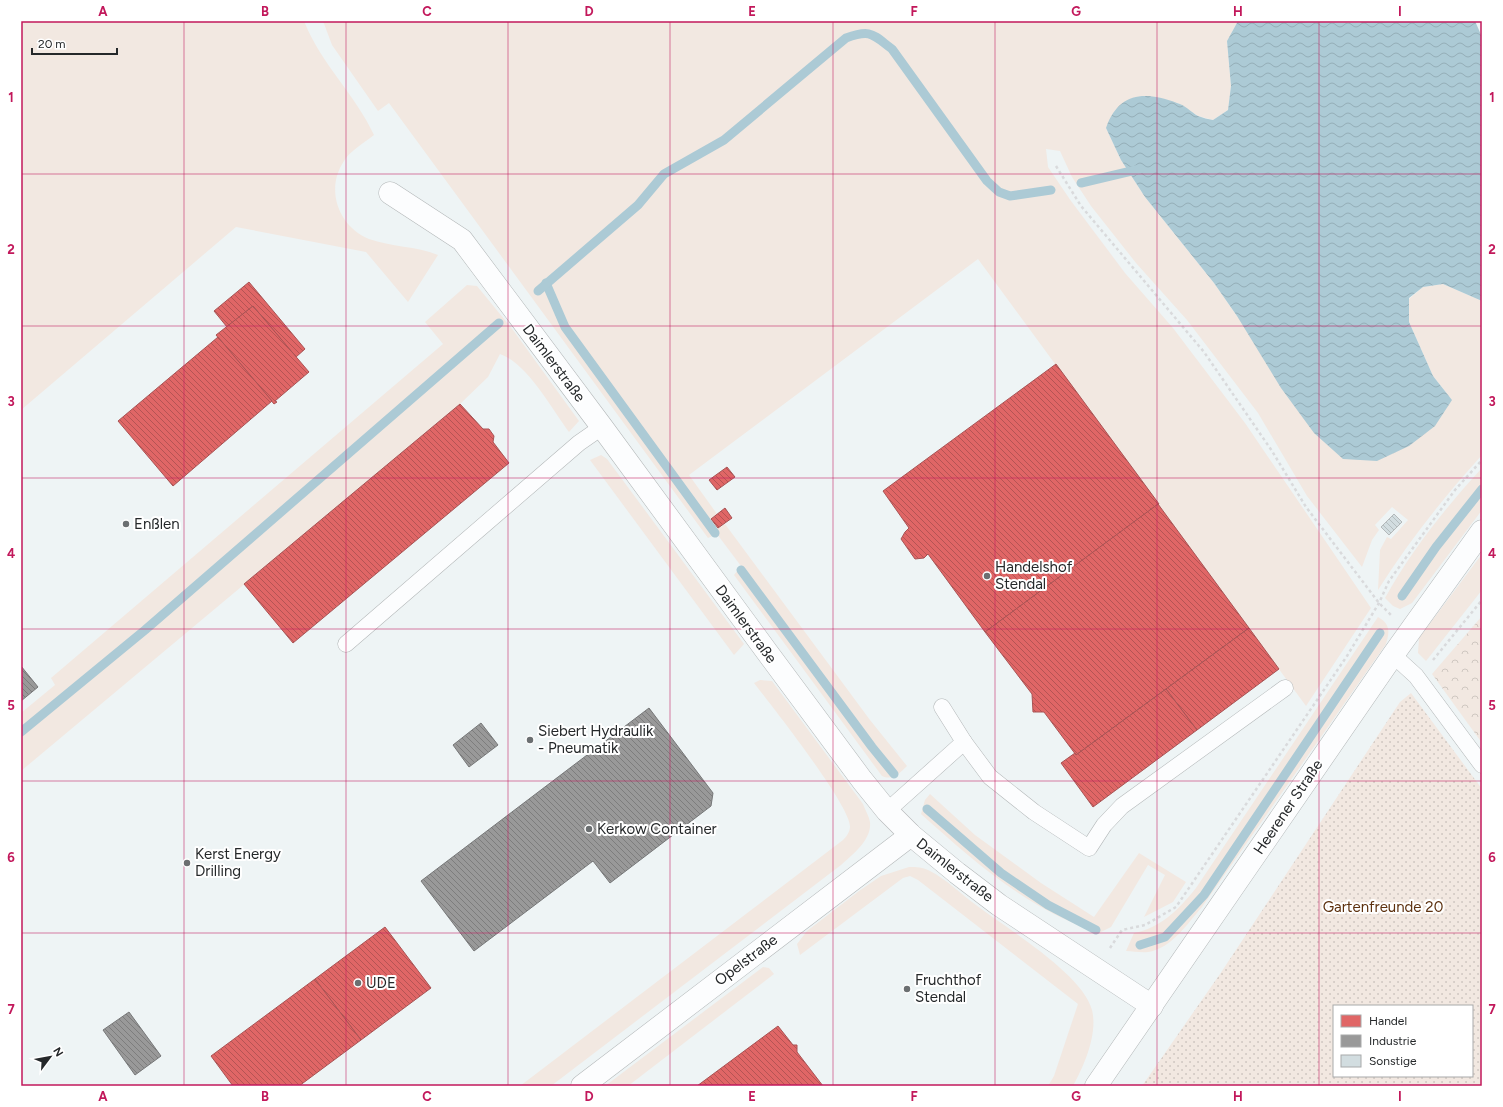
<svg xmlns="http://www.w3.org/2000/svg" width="1503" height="1107" viewBox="0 0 1503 1107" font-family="Figtree,sans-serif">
	<defs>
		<pattern id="forest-crowns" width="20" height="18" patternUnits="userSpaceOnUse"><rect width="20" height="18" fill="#f2e8e1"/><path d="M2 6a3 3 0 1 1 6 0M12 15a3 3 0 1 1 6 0" fill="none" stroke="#cfc7c1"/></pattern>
		<pattern id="park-dots" width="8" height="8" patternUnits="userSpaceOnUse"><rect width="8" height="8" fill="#f2e8e1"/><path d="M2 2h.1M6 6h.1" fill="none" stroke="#cfc7c1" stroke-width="1.8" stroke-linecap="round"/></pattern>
		<pattern id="water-waves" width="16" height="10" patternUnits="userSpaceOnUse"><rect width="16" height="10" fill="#accad5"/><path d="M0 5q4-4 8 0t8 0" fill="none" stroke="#94aeb7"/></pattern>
		<pattern id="shops-back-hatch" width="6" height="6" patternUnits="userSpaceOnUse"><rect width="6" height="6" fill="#e06666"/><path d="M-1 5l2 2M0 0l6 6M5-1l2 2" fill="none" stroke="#b55454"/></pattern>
		<pattern id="industry-back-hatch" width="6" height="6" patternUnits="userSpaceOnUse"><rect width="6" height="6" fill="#999"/><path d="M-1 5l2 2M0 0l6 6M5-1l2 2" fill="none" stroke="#7d7d7d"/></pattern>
		<pattern id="building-back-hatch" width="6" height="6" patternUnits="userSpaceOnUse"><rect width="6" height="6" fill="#d2dde0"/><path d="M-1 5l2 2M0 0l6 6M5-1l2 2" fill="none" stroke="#b4bec0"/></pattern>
	</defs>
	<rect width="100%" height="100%" fill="#eef4f5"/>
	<g fill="#f2e8e1">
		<path d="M 21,21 L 304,21 C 321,64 355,94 374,135 C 364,143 350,151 344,161 C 325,189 338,226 369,239 C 391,247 416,246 438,255 L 408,302 L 366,252 L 236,227 L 21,410 Z"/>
		<path d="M 323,21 L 1238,21 L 1227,41 L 1231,86 L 1228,110 L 1213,120 L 1198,116 L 1178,103 L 1106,128 L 1121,160 L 1145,197 L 1214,283 L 1237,316 L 1452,400 L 1433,376 L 1409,322 L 1409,299 L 1423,287 L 1443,284 L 1482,301 L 1482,455 C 1444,497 1408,542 1378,590 L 1380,550 L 1387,537 L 1391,539 L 1408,520 L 1392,507 L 1375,525 L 1379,530 L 1372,540 L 1362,567 L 1307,496 L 1258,413 L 1187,320 L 1136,263 L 1091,206 L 1072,177 L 1060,151 L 1046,149 L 1048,167 L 1071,201 L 1125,273 L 1173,328 L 1245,423 L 1371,608 L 1306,706 L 978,259 L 689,475 L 717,514 L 711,519 L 718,528 L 725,524 L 870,720 L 907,766 C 900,773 893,781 882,776 L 734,575 L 741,566 L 717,534 L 708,538 L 389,103 L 378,111 L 332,45 Z"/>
		<path d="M 467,285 L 477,286 L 513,330 L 579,421 L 569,432 C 551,408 528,364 500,354 L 488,377 L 460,404 L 21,771 L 21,713 L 55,685 L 51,678 L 443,344 L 425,322 Z"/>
		<path d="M 601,455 L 607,459 L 744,644 L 734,655 L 590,460 Z"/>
		<path d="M 1482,468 L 1482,510 L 1412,603 L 1400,609 L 1393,606 L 1385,598 C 1411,551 1446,507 1482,468 Z"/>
		<path d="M 1482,554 L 1482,590 L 1426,661 L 1418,653 L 1419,638 Z"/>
		<path d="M 1378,617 C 1390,624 1390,631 1386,644 L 1202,907 C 1188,923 1171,949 1148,952 C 1141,953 1133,951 1126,951 L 1134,933 C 1161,928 1179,909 1196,888 Z"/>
		<path d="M 760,680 L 772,681 L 863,804 C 865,810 869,816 870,822 C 872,840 852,855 841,865 L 551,1086 L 520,1086 L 843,840 C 846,837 850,832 850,827 C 851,806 771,705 754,683 Z"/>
		<path d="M 930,794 L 975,835 L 1041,883 L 1094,917 L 1139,853 L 1186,882 L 1173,902 L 1144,917 L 1165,875 L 1148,865 L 1111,927 L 1099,933 L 1094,932 C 1076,924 1058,917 1041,907 C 997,882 959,848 921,814 L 925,800 Z"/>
		<path d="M 909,867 C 916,867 923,867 930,871 C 946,879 961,894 976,905 C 1006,928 1083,974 1092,1010 C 1098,1034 1084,1066 1073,1086 L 1048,1086 L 1054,1076 L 1078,1004 L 918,880 L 910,876 L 903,878 L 800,955 L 797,944 L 807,931 L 859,891 L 881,876 Z"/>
		<path d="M 763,967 L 769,968 L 774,974 L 628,1086 L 605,1086 Z"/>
	</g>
	<path fill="url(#forest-crowns)" d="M 1482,616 L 1482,743 L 1432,674 Z"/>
	<path fill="url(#park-dots)" fill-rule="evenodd" d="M 1411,693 L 1482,789 L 1482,1086 L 1142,1086 L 1220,974 L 1400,702 ZM 1334,1006 L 1472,1006 L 1472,1076 L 1334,1076 Z"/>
	<path fill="url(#water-waves)" d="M 1238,21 L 1360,23 L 1364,21 L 1475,21 L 1482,37 L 1482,301 L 1443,284 L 1423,287 L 1409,298 L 1409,322 L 1433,376 L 1452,400 L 1435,426 L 1409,446 L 1377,461 L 1343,459 L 1314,433 L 1281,388 L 1237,316 L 1214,283 L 1145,197 L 1121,160 L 1106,128 C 1119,92 1144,91 1177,103 C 1185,105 1191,112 1198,116 C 1203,118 1208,119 1213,120 L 1228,110 L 1231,86 L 1227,41 Z"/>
	<g fill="url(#shops-back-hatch)" stroke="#a85354">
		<path d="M 249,282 L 305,349 L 296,357 L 253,306 L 227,327 L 214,311 Z"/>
		<path d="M 253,306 L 309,372 L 275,401 L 277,402 L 274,404 L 216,335 Z"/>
		<path d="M 218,337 L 272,401 L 173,486 L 118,421 Z"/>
		<path d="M 1056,364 L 1159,504 L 985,632 L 928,554 L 924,558 L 915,559 L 901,539 L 905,532 L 909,528 L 883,491 Z"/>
		<path d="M 460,404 L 483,429 L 489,429 L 494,436 L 493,442 L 509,463 L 293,643 L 244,584 Z"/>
		<path d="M 727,467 L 735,477 L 717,490 L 709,480 Z"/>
		<path d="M 1158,504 L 1249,628 L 1076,755 L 1044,712 L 1033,712 L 1032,694 L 985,632 Z"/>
		<path d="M 725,508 L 732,518 L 718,528 L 711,519 Z"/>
		<path d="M 1249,628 L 1279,669 L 1197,730 L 1166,689 Z"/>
		<path d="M 1166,689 L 1197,730 L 1093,807 L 1061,763 L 1075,753 L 1076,755 Z"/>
		<path d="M 385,927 L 431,988 L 361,1040 L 315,979 Z"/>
		<path d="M 315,979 L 361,1040 L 299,1086 L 233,1086 L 211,1056 Z"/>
		<path d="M 778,1026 L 793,1045 L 797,1045 L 797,1052 L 823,1086 L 697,1086 Z"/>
	</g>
	<g fill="url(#industry-back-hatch)" stroke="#767778">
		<path d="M 21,666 L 38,687 L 21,701 Z"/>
		<path d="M 649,708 L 713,793 L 711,806 L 610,883 L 593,861 L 474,951 L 421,881 Z"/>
		<path d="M 481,723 L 498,745 L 469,767 L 453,745 Z"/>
		<path d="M 129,1012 L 161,1056 L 135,1075 L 103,1030 Z"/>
	</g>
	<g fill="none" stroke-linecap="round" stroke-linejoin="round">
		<g stroke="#accad5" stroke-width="9">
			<path d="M 1081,183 L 1140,169"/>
			<path d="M 546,283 L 565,327 L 715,533"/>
			<path d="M 538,291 L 638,205 L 664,174 L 724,140 L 846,38 C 871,29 872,34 892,49 L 987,181 L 999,192 L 1010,196 L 1051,190"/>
			<path d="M 741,570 L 872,747 L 894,774"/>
			<path d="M 1402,596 L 1436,547 L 1482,489"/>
			<path d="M 21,732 L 145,630 L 499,323"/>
			<path d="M 927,809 L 1001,873 L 1048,905 L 1096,930"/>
			<path d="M 1140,945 L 1165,937 L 1204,895 L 1380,633"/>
		</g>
	</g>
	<path fill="url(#building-back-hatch)" stroke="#b4b9ba" d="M 1394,514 L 1402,522 L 1389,535 L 1381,527 Z"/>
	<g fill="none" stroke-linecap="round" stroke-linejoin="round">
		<g stroke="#b3b7b8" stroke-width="17">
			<g id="service">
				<path d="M 346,644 L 579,443 L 602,427"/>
				<path d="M 1393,655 L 1416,676 L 1482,765"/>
				<path d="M 964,742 L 990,777 L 1034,812 L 1089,848 L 1104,825 L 1122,806 L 1285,688"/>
				<path d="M 887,811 L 964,742 L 942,707"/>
			</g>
		</g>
		<g stroke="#b3b7b8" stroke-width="23">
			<g id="minor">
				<path d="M 390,193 L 462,240 L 602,427 L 767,652 L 862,780 L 887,811 L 911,835 L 957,873 L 999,905 L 1152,1006"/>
				<path d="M 582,1086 L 911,835"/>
			</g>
		</g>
		<g stroke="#b3b7b8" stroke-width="23">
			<path id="secondary" d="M 1096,1086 L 1393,655 L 1482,531"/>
		</g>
		<g stroke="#d9dadc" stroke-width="2.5" stroke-dasharray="3 3" stroke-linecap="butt">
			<path d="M 1056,166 L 1081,206 L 1204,352 L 1272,451 L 1306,507 L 1379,603 L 1391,615"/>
			<path d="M 1433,660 L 1482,600"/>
			<path d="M 1110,948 L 1122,930 L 1145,925 L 1176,907 L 1347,656 L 1379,603 L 1389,581 L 1455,490 L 1482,460"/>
		</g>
		<use href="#service" stroke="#fcfdfe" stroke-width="16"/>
		<use href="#minor" stroke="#fcfdfe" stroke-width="22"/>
		<use href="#secondary" stroke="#fcfdfe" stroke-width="22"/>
	</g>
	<path fill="none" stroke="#c2185b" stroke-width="1" stroke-opacity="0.55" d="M 184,21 L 184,1086M 346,21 L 346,1086M 508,21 L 508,1086M 670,21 L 670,1086M 833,21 L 833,1086M 995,21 L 995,1086M 1157,21 L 1157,1086M 1319,21 L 1319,1086M 21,174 L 1482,174M 21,326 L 1482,326M 21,478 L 1482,478M 21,629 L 1482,629M 21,781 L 1482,781M 21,933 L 1482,933"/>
	<g fill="#6b6f71" stroke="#fff" stroke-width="1.5">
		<circle cx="126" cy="524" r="4"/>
		<circle cx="987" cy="576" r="4"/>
		<circle cx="530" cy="740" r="4"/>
		<circle cx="589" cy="829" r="4"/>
		<circle cx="187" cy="863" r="4"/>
		<circle cx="358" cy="983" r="4"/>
		<circle cx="907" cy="989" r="4"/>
	</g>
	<g text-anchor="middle" stroke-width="4" stroke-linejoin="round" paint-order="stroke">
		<g font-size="15" fill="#25282a" stroke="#fff">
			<text transform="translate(554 363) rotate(53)" y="5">Daimlerstraße</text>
			<text transform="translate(746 624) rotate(54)" y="5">Daimlerstraße</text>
			<text transform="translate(1288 807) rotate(-56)" y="5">Heerener Straße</text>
			<text transform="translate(955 870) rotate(38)" y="5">Daimlerstraße</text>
			<text transform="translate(746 960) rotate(-37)" y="5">Opelstraße</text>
		</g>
		<g font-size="15" fill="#25282a" stroke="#fff" text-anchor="start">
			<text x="134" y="529">Enßlen</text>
			<text x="995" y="572">Handelshof<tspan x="995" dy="17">Stendal</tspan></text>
			<text x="538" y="736">Siebert Hydraulik<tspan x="538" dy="17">- Pneumatik</tspan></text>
			<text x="597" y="834">Kerkow Container</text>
			<text x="195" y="859">Kerst Energy<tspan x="195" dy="17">Drilling</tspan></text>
			<text x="915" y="985">Fruchthof<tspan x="915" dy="17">Stendal</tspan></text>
			<text x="366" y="988">UDE</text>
		</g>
		<g font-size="15" fill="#5d310f" stroke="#fff">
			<text x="1383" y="912">Gartenfreunde 20</text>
		</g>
	</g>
	<rect width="1503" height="1107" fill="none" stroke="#ffffff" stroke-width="44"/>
	<rect x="1333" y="1005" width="140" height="72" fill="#ffffff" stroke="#a8a9aa"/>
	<rect x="1341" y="1015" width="20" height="12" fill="#e06666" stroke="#a8a9aa"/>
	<text x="1369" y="1025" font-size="12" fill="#25282a">Handel</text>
	<rect x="1341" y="1035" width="20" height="12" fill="#999999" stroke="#a8a9aa"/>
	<text x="1369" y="1045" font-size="12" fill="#25282a">Industrie</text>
	<rect x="1341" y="1055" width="20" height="12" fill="#d2dde0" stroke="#a8a9aa"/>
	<text x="1369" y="1065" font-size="12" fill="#25282a">Sonstige</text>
	<g transform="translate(50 1057) rotate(58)" stroke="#ffffff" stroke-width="3" paint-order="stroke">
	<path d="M0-3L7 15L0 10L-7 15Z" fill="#25282a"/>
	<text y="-6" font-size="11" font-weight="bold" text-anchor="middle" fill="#25282a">N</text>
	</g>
	<path d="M32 48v6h85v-6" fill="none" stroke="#25282a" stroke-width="2"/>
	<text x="38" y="48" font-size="12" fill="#25282a" stroke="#ffffff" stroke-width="3" paint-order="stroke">20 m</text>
	<rect x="22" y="22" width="1459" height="1063" fill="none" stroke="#c2185b" stroke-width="1.5"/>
	<g font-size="13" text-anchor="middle" font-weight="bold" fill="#c2185b">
		<text x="103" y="16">A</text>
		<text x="265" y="16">B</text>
		<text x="427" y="16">C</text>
		<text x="589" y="16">D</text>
		<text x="752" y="16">E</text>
		<text x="914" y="16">F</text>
		<text x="1076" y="16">G</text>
		<text x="1238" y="16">H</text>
		<text x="1400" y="16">I</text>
		<text x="11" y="102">1</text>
		<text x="1492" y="102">1</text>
		<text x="11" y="254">2</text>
		<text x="1492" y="254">2</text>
		<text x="11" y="406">3</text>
		<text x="1492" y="406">3</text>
		<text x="11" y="558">4</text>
		<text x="1492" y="558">4</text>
		<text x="11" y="710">5</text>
		<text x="1492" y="710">5</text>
		<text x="11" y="862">6</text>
		<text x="1492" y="862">6</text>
		<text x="11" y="1014">7</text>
		<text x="1492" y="1014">7</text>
		<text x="103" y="1101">A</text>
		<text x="265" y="1101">B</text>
		<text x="427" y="1101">C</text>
		<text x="589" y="1101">D</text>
		<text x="752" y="1101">E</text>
		<text x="914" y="1101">F</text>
		<text x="1076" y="1101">G</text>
		<text x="1238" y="1101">H</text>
		<text x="1400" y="1101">I</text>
	</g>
</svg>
